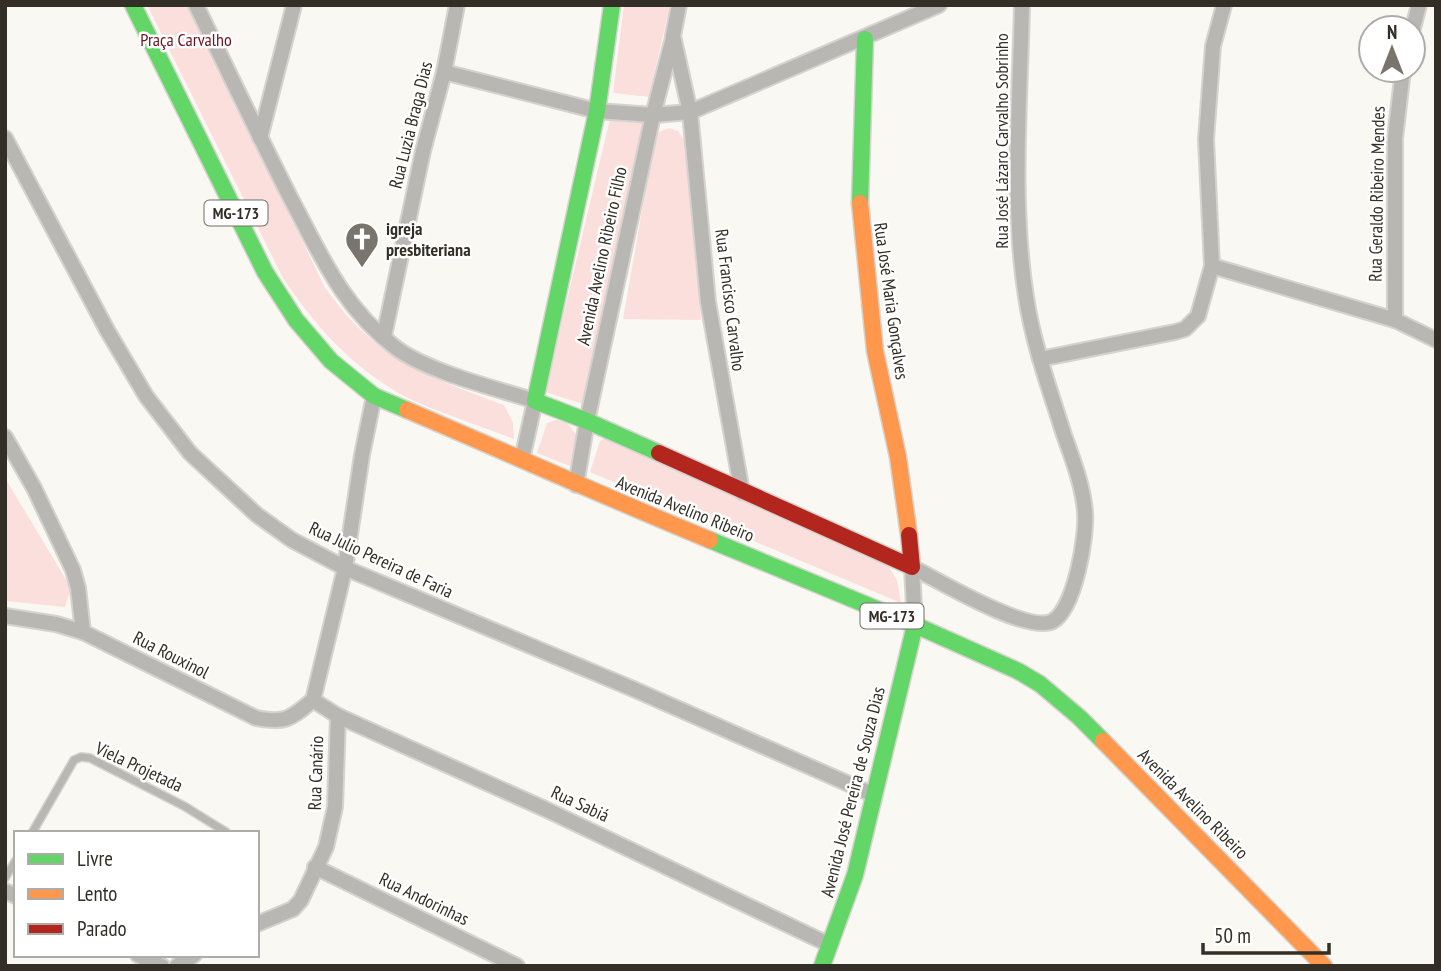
<svg xmlns="http://www.w3.org/2000/svg" width="1441" height="971" viewBox="0 0 1441 971" font-family="'PT Sans Narrow',sans-serif">
	<rect width="100%" height="100%" fill="#faf8f2"/>
	<g fill="#fbdfdd">
		<path d="M 147,5 L 190,5 L 324,286 C 377,361 422,374 504,405 L 513,423 L 514,439 C 479,425 435,412 402,395 C 351,366 315,326 283,278 Z"/>
		<path d="M 624,5 L 670,5 L 649,97 L 613,93 Z"/>
		<path d="M 610,119 L 643,122 L 583,404 L 545,392 Z"/>
		<path d="M 669,128 L 678,131 L 684,140 L 701,320 L 623,319 L 654,141 L 659,132 Z"/>
		<path d="M 556,420 L 566,422 L 576,434 L 570,466 L 537,453 L 547,423 Z"/>
		<path d="M 606,438 L 887,564 L 897,580 L 901,603 L 590,472 L 600,441 Z"/>
		<path d="M 5,478 L 71,588 L 65,607 L 5,601 Z"/>
	</g>
	<g fill="none" stroke-linecap="round" stroke-linejoin="round">
		<g stroke="#d6d3ce" stroke-width="10">
			<g id="lane">
				<path d="M 32,833 L 74,760 L 81,757 L 90,758 L 184,806 L 226,832"/>
				<path d="M 5,878 L 16,860"/>
			</g>
		</g>
		<g stroke="#d6d3ce" stroke-width="18">
			<g id="street">
				<path d="M 196,5 C 227,69 258,134 290,197 C 321,255 342,307 396,348 C 428,372 495,388 535,401 L 522,459"/>
				<path d="M 679,5 L 673,36 L 690,112 L 708,302 L 742,492"/>
				<path d="M 1413,28 L 1419,5"/>
				<path d="M 444,72 L 597,111 L 653,115 L 690,112 L 939,5"/>
				<path d="M 5,138 L 107,330 L 146,396 L 190,453 L 257,515 L 292,540 L 345,568 L 631,688 L 874,795"/>
				<path d="M 260,138 L 294,5"/>
				<path d="M 1212,266 L 1395,320 L 1436,340"/>
				<path d="M 1395,320 L 1395,138 L 1403,70"/>
				<path d="M 384,336 L 423,151 L 444,72 L 457,5"/>
				<path d="M 1040,359 L 1175,332 L 1185,329 L 1198,316 L 1212,266 L 1206,139 L 1213,46 L 1224,5"/>
				<path d="M 5,437 L 34,488 L 73,570 L 78,588 L 83,632"/>
				<path d="M 576,485 L 587,421 L 653,115 L 673,38"/>
				<path d="M 5,616 L 56,624 L 83,632 L 256,718 C 287,724 291,718 313,700"/>
				<path d="M 915,625 L 912,567 C 937,580 1029,635 1053,621 C 1075,608 1087,536 1085,512 C 1083,486 1073,460 1064,435 C 1050,390 1033,344 1026,297 C 1011,201 1020,102 1022,5"/>
				<path d="M 313,700 L 338,716 L 545,809 L 830,945"/>
				<path d="M 313,700 L 345,568 L 362,455 L 374,396"/>
				<path d="M 315,867 L 517,966"/>
				<path d="M 5,891 L 16,896"/>
				<path d="M 257,924 L 293,909 L 301,900 L 326,847 L 335,807 L 338,716"/>
				<path d="M 138,955 L 162,966"/>
				<path d="M 177,966 L 194,955"/>
			</g>
		</g>
		<g stroke="#d6d3ce" stroke-width="19">
			<g id="fast">
				<path d="M 133,5 L 265,272 L 296,320 L 331,361 L 374,396 L 407,410"/>
				<path d="M 612,5 L 597,111 L 535,401 L 587,421 L 659,453"/>
				<path d="M 860,203 L 865,39"/>
				<path d="M 710,540 L 915,625 L 1018,671 L 1040,684 L 1079,717 L 1103,741"/>
				<path d="M 822,966 L 855,875 L 915,625"/>
			</g>
		</g>
		<g stroke="#d6d3ce" stroke-width="19">
			<g id="slow">
				<path d="M 860,203 L 875,351 L 898,457 L 909,535"/>
				<path d="M 407,410 C 508,453 608,498 710,540"/>
				<path d="M 1103,741 L 1324,966"/>
			</g>
		</g>
		<g stroke="#d6d3ce" stroke-width="19">
			<path id="jam" d="M 659,453 L 912,567 L 909,535"/>
		</g>
		<use href="#lane" stroke="#b9b7b4" stroke-width="7"/>
		<use href="#street" stroke="#b9b7b4" stroke-width="14"/>
		<use href="#fast" stroke="#63d668" stroke-width="16"/>
		<use href="#slow" stroke="#ff974d" stroke-width="16"/>
		<use href="#jam" stroke="#b3261e" stroke-width="16"/>
	</g>
	<defs>
		<g id="church-pin" transform="scale(1.75)"><path d="M0 17L-7.5 6A9.5 9.5 0 1 1 7.5 6Z" fill="#79756d" stroke="#fff"/><path d="M-1.2-6h2.4v3.5h3.3v2.4h-3.3V6h-2.4V-.1h-3.3v-2.4h3.3Z" fill="#fff"/></g>
	</defs>
	<g fill-rule="evenodd">
		<use href="#church-pin" x="362" y="239"/>
	</g>
	<g text-anchor="middle" stroke-width="5" stroke-linejoin="round" paint-order="stroke">
		<g fill="#fff" stroke="#716d67" stroke-width="2">
			<rect x="204.5" y="200.5" width="63" height="25" rx="5"/>
			<rect x="860.5" y="603.5" width="63" height="25" rx="5"/>
		</g>
		<g font-size="16" font-weight="bold" fill="#342f26">
			<text x="236" y="219">MG-173</text>
			<text x="892" y="622">MG-173</text>
		</g>
		<g font-size="18" fill="#6b1521" stroke="#fff">
			<text x="186" y="46">Praça Carvalho</text>
		</g>
		<g font-size="18" fill="#342f26" stroke="#fff">
			<text transform="translate(411 125) rotate(-76)" y="6">Rua Luzia Braga Dias</text>
			<text transform="translate(1002 141) rotate(-90)" y="6">Rua José Lázaro Carvalho Sobrinho</text>
			<text transform="translate(1377 194) rotate(-89)" y="6">Rua Geraldo Ribeiro Mendes</text>
			<text transform="translate(602 256) rotate(-78)" y="6">Avenida Avelino Ribeiro Filho</text>
			<text transform="translate(730 300) rotate(83)" y="6">Rua Francisco Carvalho</text>
			<text transform="translate(891 301) rotate(82)" y="6">Rua José Maria Gonçalves</text>
			<text transform="translate(685 509) rotate(22)" y="6">Avenida Avelino Ribeiro</text>
			<text transform="translate(381 560) rotate(25)" y="6">Rua Julio Pereira de Faria</text>
			<text transform="translate(171 655) rotate(27)" y="6">Rua Rouxinol</text>
			<text transform="translate(139 767) rotate(25)" y="6">Viela Projetada</text>
			<text transform="translate(316 773) rotate(-88)" y="6">Rua Canário</text>
			<text transform="translate(853 792) rotate(-76)" y="6">Avenida José Pereira de Souza Dias</text>
			<text transform="translate(580 804) rotate(25)" y="6">Rua Sabiá</text>
			<text transform="translate(1193 804) rotate(45)" y="6">Avenida Avelino Ribeiro</text>
			<text transform="translate(424 899) rotate(26)" y="6">Rua Andorinhas</text>
		</g>
		<g font-size="18" font-weight="bold" fill="#342f26" stroke="#fff" text-anchor="start">
			<text x="386" y="235">igreja<tspan x="386" dy="21">presbiteriana</tspan></text>
		</g>
	</g>
	<rect width="1441" height="971" fill="none" stroke="#342f26" stroke-width="14"/>
	<rect x="14" y="831" width="245" height="126" fill="#ffffff" stroke="#aeaca8" stroke-width="2"/>
	<rect x="28" y="854" width="35" height="10" fill="#63d668" stroke="#aeaca8" stroke-width="2"/>
	<text x="77" y="866" font-size="21" fill="#342f26">Livre</text>
	<rect x="28" y="889" width="35" height="10" fill="#ff974d" stroke="#aeaca8" stroke-width="2"/>
	<text x="77" y="901" font-size="21" fill="#342f26">Lento</text>
	<rect x="28" y="924" width="35" height="10" fill="#b3261e" stroke="#aeaca8" stroke-width="2"/>
	<text x="77" y="936" font-size="21" fill="#342f26">Parado</text>
	<g transform="translate(1392 49)"><circle r="33" fill="#ffffff" stroke="#aeaca8" stroke-width="2"/>
	<path d="M0-5L12 26L0 18L-12 26Z" fill="#79756d"/>
	<text y="-10" font-size="19" font-weight="bold" text-anchor="middle" fill="#342f26">N</text>
	</g>
	<path d="M1203 943v10h126v-10" fill="none" stroke="#342f26" stroke-width="3.5"/>
	<text x="1214" y="943" font-size="21" fill="#342f26" stroke="#ffffff" stroke-width="5" paint-order="stroke">50 m</text>
</svg>
